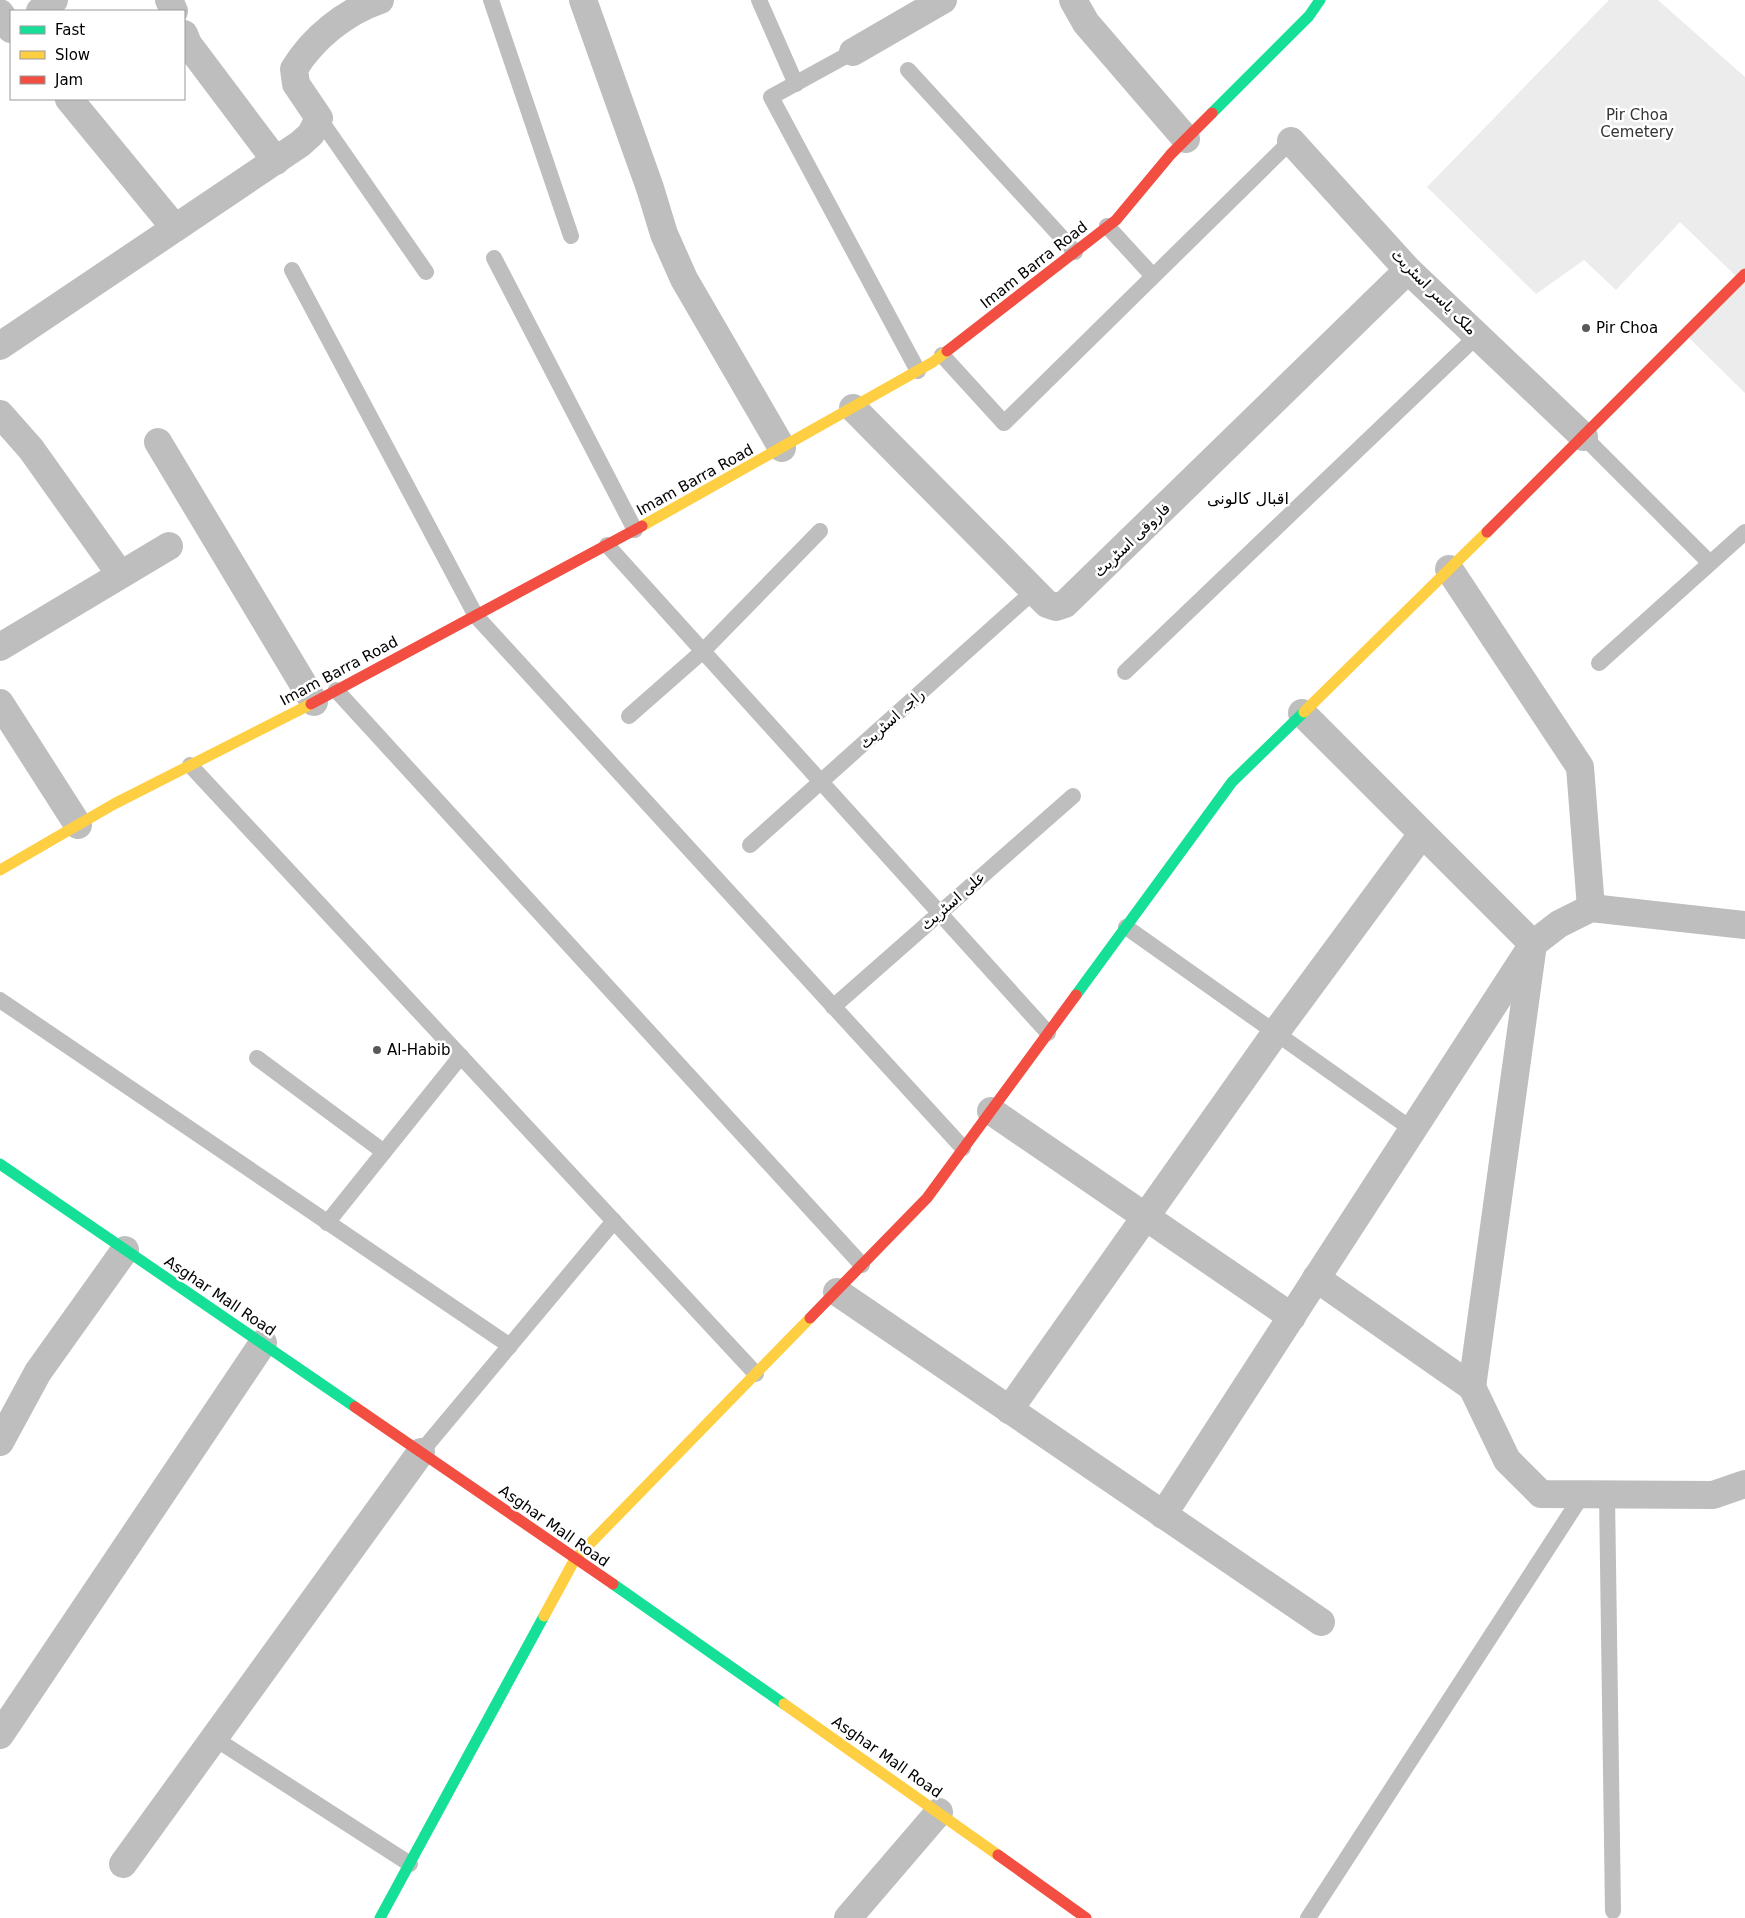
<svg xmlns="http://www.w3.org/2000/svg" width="1745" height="1918" viewBox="0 0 1745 1918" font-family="'DejaVu Sans','Noto Naskh Arabic',sans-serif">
	<rect width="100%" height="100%" fill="#fff"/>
	<path fill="#ececec" d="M 1609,0 L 1658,0 L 1745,77 L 1745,393 L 1685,334 L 1739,279 L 1680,222 L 1616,290 L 1584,260 L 1536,294 L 1427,187 Z"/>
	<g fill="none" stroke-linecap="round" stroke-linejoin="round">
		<g stroke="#bebebe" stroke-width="16">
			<path d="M 491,0 L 571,236"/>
			<path d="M 759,0 L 796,84"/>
			<path d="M 853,52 L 771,97 L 918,371"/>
			<path d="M 908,70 L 1075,252"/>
			<path d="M 319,118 L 426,272"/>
			<path d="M 1107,226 L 1153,276"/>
			<path d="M 494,258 L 635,530"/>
			<path d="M 292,270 L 476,616 L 963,1148"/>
			<path d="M 942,355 L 1004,423 L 1291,141"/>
			<path d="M 1584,437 L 1710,563"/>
			<path d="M 607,545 L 1048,1033"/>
			<path d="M 1599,663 L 1745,532"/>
			<path d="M 1125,672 L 1478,335"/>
			<path d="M 336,690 L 862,1265"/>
			<path d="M 629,716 L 703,651 L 820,531"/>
			<path d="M 190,765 L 756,1374"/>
			<path d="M 750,845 L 1034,591"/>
			<path d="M 1126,927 L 1413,1130"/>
			<path d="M 0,1000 L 510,1346"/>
			<path d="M 833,1007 L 1073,796"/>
			<path d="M 257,1058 L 384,1152"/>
			<path d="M 327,1223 L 461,1056"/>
			<path d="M 421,1452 L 614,1221"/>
			<path d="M 1607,1494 L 1613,1911"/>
			<path d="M 214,1738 L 410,1864"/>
			<path d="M 1308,1918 L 1583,1494"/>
		</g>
		<g stroke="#bebebe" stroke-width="28">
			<path d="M 169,0 L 174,11"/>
			<path d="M 583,0 L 650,188 L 664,234 L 684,279 L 782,448"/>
			<path d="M 1073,0 L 1086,23 L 1186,139"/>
			<path d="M 40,11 L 54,0"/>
			<path d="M 0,13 L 11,29"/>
			<path d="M 184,34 L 188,44 L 276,161"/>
			<path d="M 853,52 L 943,0"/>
			<path d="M 69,99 L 175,228"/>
			<path d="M 1291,141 L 1408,270 L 1584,437"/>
			<path d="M 0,346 L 300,144 L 311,134 L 319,118 L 296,84 L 294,69 C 313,38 345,12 380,0"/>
			<path d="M 853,408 L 1047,604 L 1056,607 L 1065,604 L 1408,270"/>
			<path d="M 0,414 L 31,449 L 120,574"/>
			<path d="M 158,442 L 314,702"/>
			<path d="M 1449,569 L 1580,767 L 1591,908"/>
			<path d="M 0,647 L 169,546"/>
			<path d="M 0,703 L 78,825"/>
			<path d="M 1302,713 L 1533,944 L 1472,1387"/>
			<path d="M 991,1111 L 1292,1317"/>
			<path d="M 1316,1278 L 1472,1387 L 1507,1460 L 1541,1494 L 1713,1495 L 1745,1484"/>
			<path d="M 837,1292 L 1321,1622"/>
			<path d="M 1009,1410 L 1276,1032 L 1422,834"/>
			<path d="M 0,1442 L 38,1372 L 125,1250"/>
			<path d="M 1163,1515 L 1533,944 L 1559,924 L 1591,908 L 1745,925"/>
			<path d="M 0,1735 L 263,1343"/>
			<path d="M 123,1864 L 421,1452"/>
			<path d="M 848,1918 L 939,1812"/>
		</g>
		<g stroke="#16e098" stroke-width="11">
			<path d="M 1212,113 L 1309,16 L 1320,0"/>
			<path d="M 1076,995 L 1232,782 L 1304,712"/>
			<path d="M 0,1164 L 355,1407"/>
			<path d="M 613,1584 L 784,1704"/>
			<path d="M 380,1918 L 544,1616"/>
		</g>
		<g stroke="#ffcf43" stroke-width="11">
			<path d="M 642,526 L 933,362 L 947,351"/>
			<path d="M 1304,712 L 1487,532"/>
			<path d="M 0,870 L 114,804 L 311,704"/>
			<path d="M 544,1616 L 575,1559 L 810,1318"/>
			<path d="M 784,1704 L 998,1855"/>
		</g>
		<g stroke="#f24e42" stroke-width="11">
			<path d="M 947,351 L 1116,220 L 1171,154 L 1212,113"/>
			<path d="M 1487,532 L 1745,274"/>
			<path d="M 311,704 L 642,526"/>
			<path d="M 810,1318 L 927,1198 L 1076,995"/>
			<path d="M 355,1407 L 613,1584"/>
			<path d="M 998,1855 L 1086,1918"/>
		</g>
	</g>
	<g fill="#595959" stroke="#fff" stroke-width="2">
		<circle cx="1586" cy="328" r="5"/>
		<circle cx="377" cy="1050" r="5"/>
	</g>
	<g text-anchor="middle" stroke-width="5" stroke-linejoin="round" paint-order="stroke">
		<g font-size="15" fill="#333" stroke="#fff">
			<text x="1637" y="120">Pir Choa<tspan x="1637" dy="17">Cemetery</tspan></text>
		</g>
		<g font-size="15" fill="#000" stroke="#fff">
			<text transform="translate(1034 265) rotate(-38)" y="5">Imam Barra Road</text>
			<text transform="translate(1434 292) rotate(45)" y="5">ملک یاسر اسٹریٹ</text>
			<text transform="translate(695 480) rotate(-29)" y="5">Imam Barra Road</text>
			<text transform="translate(1132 540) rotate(-44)" y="5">فاروقی اسٹریٹ</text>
			<text transform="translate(339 671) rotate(-28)" y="5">Imam Barra Road</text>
			<text transform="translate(892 719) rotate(-42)" y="5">راجہ اسٹریٹ</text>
			<text transform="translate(953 901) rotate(-41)" y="5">علی اسٹریٹ</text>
			<text transform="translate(220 1296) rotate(34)" y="5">Asghar Mall Road</text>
			<text transform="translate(554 1526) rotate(35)" y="5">Asghar Mall Road</text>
			<text transform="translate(887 1757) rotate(35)" y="5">Asghar Mall Road</text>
		</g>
		<g font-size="15" fill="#000" stroke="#fff" text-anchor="start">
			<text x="1596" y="333">Pir Choa</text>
			<text x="387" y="1055">Al-Habib</text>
		</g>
		<g font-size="16" fill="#000" stroke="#fff">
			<text x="1248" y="504">اقبال کالونی</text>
		</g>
	</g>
	<rect x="10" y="10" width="175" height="90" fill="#ffffff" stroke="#999999"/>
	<rect x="20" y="26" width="25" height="8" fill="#16e098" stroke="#999999"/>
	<text x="55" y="35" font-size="15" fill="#000000">Fast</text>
	<rect x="20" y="51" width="25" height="8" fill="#ffcf43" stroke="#999999"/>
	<text x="55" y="60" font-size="15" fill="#000000">Slow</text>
	<rect x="20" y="76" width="25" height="8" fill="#f24e42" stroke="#999999"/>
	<text x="55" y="85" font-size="15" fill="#000000">Jam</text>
</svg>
